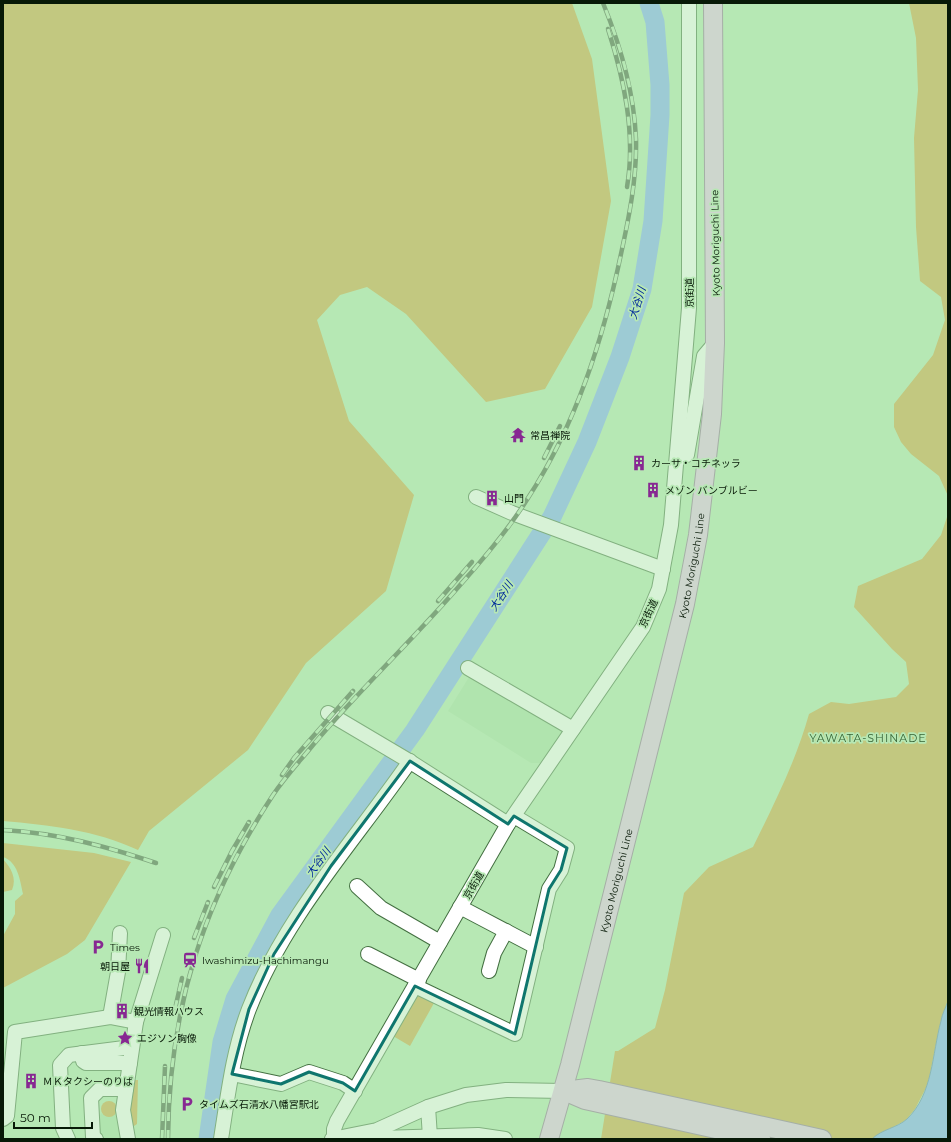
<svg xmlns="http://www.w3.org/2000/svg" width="951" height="1142" viewBox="0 0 951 1142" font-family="Montserrat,'Noto Sans JP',sans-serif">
	<rect width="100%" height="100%" fill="#b7e8b4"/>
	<g fill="#a9e0a6">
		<path d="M 471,674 L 564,730 L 540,763 L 531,763 L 448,711 Z"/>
		<path d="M 117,1110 L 122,1139 L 104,1139 L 100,1130 L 100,1116 L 101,1113 L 106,1117 Z"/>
	</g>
	<g fill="#d0a240">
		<path d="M 3,3 L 572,3 L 592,59 L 611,201 L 592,307 L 545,389 L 486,402 L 406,314 L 367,287 L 340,295 L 317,320 L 349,421 L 414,495 L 386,591 L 306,663 L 248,750 L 149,831 L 138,850 C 95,830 49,825 3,821 Z"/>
		<path d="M 909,3 L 948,3 L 948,496 L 939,476 L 911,454 L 901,442 L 894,427 L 894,404 L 933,355 L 945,320 L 941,297 L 920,281 L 916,227 L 914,138 L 918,90 L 916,38 Z"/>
		<path d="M 948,514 L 948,1001 L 941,1020 L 928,1084 L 915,1109 L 906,1120 L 872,1139 L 601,1139 L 615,1051 L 618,1051 L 655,1028 L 665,990 L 684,893 L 709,867 L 753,847 C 774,804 796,761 809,714 L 831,702 L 849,704 L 896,697 L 909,684 L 906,662 L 892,649 L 854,607 L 858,586 L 922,559 L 941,535 Z"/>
		<path d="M 3,843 L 94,853 L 131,862 L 85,940 L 67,954 L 3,988 L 3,936 L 15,914 L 15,901 L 23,894 C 20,880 18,862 3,857 Z"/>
		<path d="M 3,859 C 11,868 17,878 12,890 L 3,892 Z"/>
		<path d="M 417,993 L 434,1003 L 410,1046 L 393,1036 Z"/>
		<path d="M 132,1080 L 138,1080 L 137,1124 L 134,1126 L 130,1124 L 129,1106 Z"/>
		<circle cx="109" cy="1109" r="8"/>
	</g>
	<path fill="#7fa8fa" stroke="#5b7db1" d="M 948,1001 L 948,1139 L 872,1139 C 882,1129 897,1128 907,1119 C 933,1094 932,1054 941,1021 C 942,1014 946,1007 948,1001 Z"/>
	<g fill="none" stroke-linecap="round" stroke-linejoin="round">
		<path stroke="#7fa8fa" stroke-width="19" d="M 208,1139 L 222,1042 L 235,999 L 280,915 L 415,730 L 552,517 L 587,442 L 620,357 L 642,289 L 653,221 L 660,115 L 660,85 L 655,22 L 649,3"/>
		<g stroke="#436f41" stroke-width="16">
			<g id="minor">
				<path d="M 687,455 L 704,356 L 715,343"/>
				<path d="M 476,497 L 512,513 L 663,569"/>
				<path d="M 468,668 L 573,729"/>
				<path d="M 328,713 L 409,761 L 508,824"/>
				<path d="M 357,886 L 381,908 L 440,942"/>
				<path d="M 460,907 L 536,947"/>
				<path d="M 368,954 L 419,980"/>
				<path d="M 489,971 L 494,953 L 506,931"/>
				<path d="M 415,986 L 515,1034 L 549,889 L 561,870 L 567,848 L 514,816"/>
				<path d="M 110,1017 L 118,972 L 120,933"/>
				<path d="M 82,1053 L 83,1061 L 86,1063 L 130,1063"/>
				<path d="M 232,1074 L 281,1084 L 309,1072 L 343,1083 L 355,1091"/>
				<path d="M 428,1107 L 430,1137"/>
				<path d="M 3,1119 L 7,1116 L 15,1032 L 110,1017 L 136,1022"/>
				<path d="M 366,1133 L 381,1138 L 478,1135 L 505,1139"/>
				<path d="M 68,1139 L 63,1128 L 60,1065 L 69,1055 L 132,1047"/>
				<path d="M 96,1139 L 93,1137 L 91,1098 L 100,1089 L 126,1089"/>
				<path d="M 128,1139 L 123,1110 L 136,1022 L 163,935"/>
				<path d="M 221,1139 C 228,1095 233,1051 249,1009 C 285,916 354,842 410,761"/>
				<path d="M 332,1139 L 377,1130 L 428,1107 L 466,1095 L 506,1090 L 563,1091"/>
				<path d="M 334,1139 L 334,1129 L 337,1121 L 508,824 L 643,627 L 659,589 L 671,525 L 689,308 L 689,3"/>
			</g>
		</g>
		<g stroke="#906b94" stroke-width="20">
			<g id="major">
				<path d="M 563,1091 L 588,1088 L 599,1090 L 822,1139"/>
				<path d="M 564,1091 L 585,1100 L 761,1139"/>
				<path id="s1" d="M 549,1139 L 570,1065 L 662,696 L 685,604 L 698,535 L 712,414 L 715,343 L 713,3"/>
			</g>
		</g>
		<use href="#minor" stroke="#fff" stroke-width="14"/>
		<use href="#major" stroke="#e8c1ec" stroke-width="18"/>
		<g stroke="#3e5a3d" stroke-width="4.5">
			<g id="rail">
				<path d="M 608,29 C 624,79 636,134 627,187"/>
				<path d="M 544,458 L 560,426"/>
				<path d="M 438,601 L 472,562"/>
				<path d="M 282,775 L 294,758 L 353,691"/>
				<path d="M 3,830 C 58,833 105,846 156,863"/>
				<path d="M 214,887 L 232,851 L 249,822"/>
				<path d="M 194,938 L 208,902"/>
				<path d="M 175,1009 L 182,978"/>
				<path d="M 162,1139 L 165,1066"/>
				<path d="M 168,1139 C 169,1010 202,903 273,795 C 285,777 300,761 313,745 C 360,689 414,639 461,584 C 485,557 509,529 528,498 C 576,424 603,340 621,254 C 629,217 637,178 636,139 C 634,91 621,47 603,3"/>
			</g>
		</g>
		<use href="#rail" stroke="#b7e8b4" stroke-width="3" stroke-dasharray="9" stroke-linecap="butt"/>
	</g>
	<path d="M0 0H951V1142H0ZM 410,761 L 508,824 L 514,816 L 567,848 L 561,870 L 549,889 L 515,1034 L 415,986 L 355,1091 L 343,1083 L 309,1072 L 281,1084 L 232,1074 L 249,1009 L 274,954 L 331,866 Z" fill="#b7e8b4" fill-opacity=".55" fill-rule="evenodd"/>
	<path fill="none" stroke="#0f766e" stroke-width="3" stroke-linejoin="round" d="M 410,761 L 508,824 L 514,816 L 567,848 L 561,870 L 549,889 L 515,1034 L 415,986 L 355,1091 L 343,1083 L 309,1072 L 281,1084 L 232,1074 L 249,1009 L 274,954 L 331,866 Z"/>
	<defs>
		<g id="temple-bare" transform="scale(1.2)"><path d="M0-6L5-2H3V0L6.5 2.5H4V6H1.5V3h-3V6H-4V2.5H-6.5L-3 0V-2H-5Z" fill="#872892" stroke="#b7e8b4" stroke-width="2.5" paint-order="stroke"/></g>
		<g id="building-bare" transform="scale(1.2)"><path d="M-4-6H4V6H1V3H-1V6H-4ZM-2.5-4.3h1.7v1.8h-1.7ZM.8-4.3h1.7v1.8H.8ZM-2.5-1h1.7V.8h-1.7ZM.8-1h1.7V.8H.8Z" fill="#872892" stroke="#b7e8b4" stroke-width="2.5" paint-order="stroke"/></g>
		<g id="parking-bare" transform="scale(1.2)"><path d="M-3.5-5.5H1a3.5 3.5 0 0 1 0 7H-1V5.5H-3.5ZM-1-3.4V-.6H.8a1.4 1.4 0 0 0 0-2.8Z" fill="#872892" stroke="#b7e8b4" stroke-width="2.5" paint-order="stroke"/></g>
		<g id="station-bare" transform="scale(1.2)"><path d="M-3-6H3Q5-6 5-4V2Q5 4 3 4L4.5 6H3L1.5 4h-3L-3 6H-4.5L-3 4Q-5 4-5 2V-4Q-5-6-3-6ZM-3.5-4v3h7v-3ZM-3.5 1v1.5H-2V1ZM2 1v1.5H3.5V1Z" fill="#872892" stroke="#b7e8b4" stroke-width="2.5" paint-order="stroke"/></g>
		<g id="restaurant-bare" transform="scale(1.2)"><path d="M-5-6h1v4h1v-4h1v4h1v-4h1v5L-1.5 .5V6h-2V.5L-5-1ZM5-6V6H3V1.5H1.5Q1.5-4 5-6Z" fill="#872892" stroke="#b7e8b4" stroke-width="2.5" paint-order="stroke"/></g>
		<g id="sight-bare" transform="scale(1.2)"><path d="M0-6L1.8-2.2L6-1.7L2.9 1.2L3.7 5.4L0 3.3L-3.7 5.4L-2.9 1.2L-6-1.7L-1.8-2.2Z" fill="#872892" stroke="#b7e8b4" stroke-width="2.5" paint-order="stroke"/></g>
	</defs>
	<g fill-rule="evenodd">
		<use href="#temple-bare" x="518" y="435"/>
		<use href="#building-bare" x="639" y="463"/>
		<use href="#building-bare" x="653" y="490"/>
		<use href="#building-bare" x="492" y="498"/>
		<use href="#parking-bare" x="98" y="947"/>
		<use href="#station-bare" x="190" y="960"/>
		<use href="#restaurant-bare" x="142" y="966"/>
		<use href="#building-bare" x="122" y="1011"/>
		<use href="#sight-bare" x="125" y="1038"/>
		<use href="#building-bare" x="31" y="1081"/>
		<use href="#parking-bare" x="187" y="1104"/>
	</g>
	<g text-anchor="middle" stroke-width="3.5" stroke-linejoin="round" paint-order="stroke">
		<g font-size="10" fill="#071907" stroke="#b7e8b4">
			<text transform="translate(715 243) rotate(-91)" y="4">Kyoto Moriguchi Line</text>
			<text transform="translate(689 293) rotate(-90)" y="4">京街道</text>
			<text dy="4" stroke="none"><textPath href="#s1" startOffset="591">Kyoto Moriguchi Line</textPath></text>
			<text transform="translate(648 613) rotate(-65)" y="4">京街道</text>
			<text dy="4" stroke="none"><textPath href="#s1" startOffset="267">Kyoto Moriguchi Line</textPath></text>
			<text transform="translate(473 885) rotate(-60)" y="4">京街道</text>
		</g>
		<g font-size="10" fill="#071907" stroke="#b7e8b4" text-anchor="start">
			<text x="530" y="439">常昌禅院</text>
			<text x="651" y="467">カーサ・コチネッラ</text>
			<text x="665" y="494">メゾン バンブルビー</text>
			<text x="504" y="502">山門</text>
			<text x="110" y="951">Times</text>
			<text x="202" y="964">Iwashimizu-Hachimangu</text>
			<text x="130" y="970" text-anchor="end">朝日屋</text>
			<text x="134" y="1015">観光情報ハウス</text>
			<text x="137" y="1042">エジソン胸像</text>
			<text x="43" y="1085">ＭＫタクシーのりば</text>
			<text x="199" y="1108">タイムズ石清水八幡宮駅北</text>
		</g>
		<g font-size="11" font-style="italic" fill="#00299c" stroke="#b7e8b4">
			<text transform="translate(637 303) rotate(-73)" y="4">大谷川</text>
			<text transform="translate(501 596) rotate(-57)" y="4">大谷川</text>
			<text transform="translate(318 862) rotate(-54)" y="4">大谷川</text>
		</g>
		<g font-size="11" letter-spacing="1" fill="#376335" stroke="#b7e8b4">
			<text x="868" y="742">YAWATA-SHINADE</text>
		</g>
	</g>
	<rect width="951" height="1142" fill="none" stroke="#071907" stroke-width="8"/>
	<path d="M14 1122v6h78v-6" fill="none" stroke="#071907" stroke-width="2"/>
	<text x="20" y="1122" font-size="12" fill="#071907" stroke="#b7e8b4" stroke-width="3" paint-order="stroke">50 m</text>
</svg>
